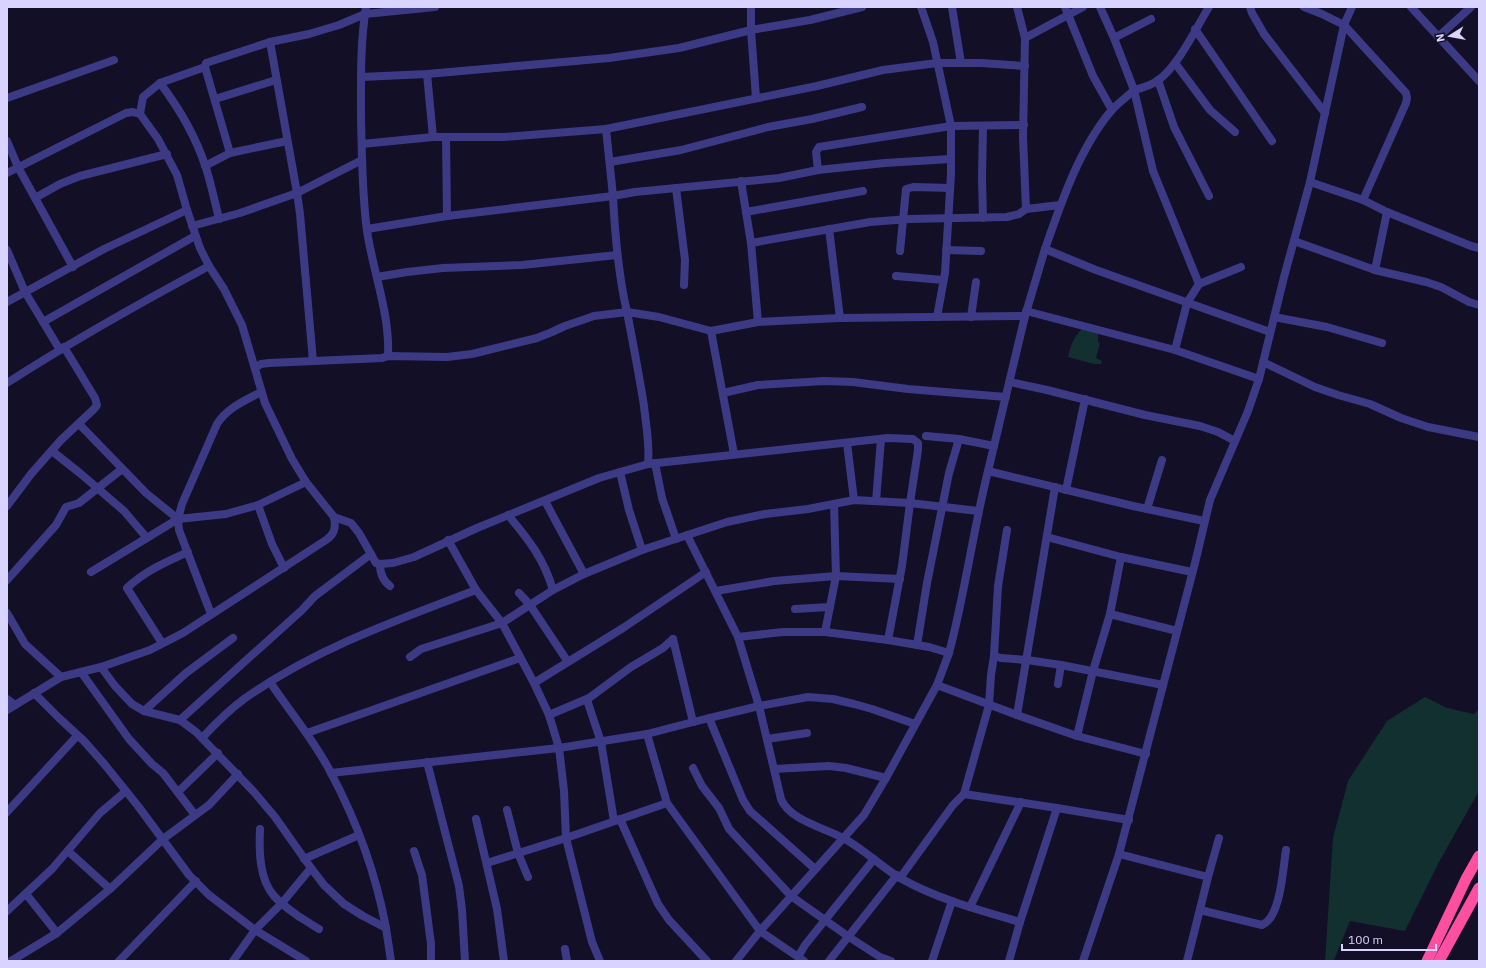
<svg xmlns="http://www.w3.org/2000/svg" width="1486" height="968" viewBox="0 0 1486 968" font-family="'IBM Plex Sans',sans-serif">
	<rect width="100%" height="100%" fill="#130f26"/>
	<g fill="#12302f">
		<path d="M 1082,329 L 1098,332 L 1098,342 L 1100,343 L 1096,358 L 1102,361 L 1101,364 L 1094,364 L 1068,357 C 1070,347 1074,336 1082,329 Z"/>
		<path d="M 1425,697 L 1447,708 L 1474,714 L 1479,709 L 1479,791 L 1439,862 L 1405,931 L 1350,921 L 1334,960 L 1325,961 L 1333,838 L 1348,781 L 1387,721 Z"/>
	</g>
	<g fill="none" stroke-linecap="round" stroke-linejoin="round">
		<g stroke="#3d3a85" stroke-width="8">
			<path d="M 366,7 C 360,44 361,82 361,119 C 362,156 362,194 367,231 C 373,272 390,313 388,356"/>
			<path d="M 751,7 L 751,30 L 756,98"/>
			<path d="M 921,7 L 933,42 L 951,126 L 819,147 L 816,152 L 818,170 L 779,178 L 635,192 L 613,196 C 615,236 618,274 627,312 L 659,317 L 711,331 L 758,322 L 840,318 L 1025,316"/>
			<path d="M 952,7 L 961,63"/>
			<path d="M 1017,7 L 1025,38 L 1023,137 L 1026,209"/>
			<path d="M 1065,7 L 1093,76 L 1112,110"/>
			<path d="M 1100,7 L 1114,38 L 1134,90 C 1127,97 1118,103 1111,111 C 1079,149 1061,203 1045,249 L 1096,270 L 1270,332"/>
			<path d="M 1250,7 L 1252,13 L 1264,34 L 1325,113"/>
			<path d="M 1304,7 L 1322,14 L 1344,25 L 1406,93 L 1407,98 L 1406,103 L 1363,200"/>
			<path d="M 1411,7 L 1479,81"/>
			<path d="M 1195,29 L 1272,141"/>
			<path d="M 1438,37 L 1471,7"/>
			<path d="M 1025,38 L 1083,7"/>
			<path d="M 1114,38 L 1151,19"/>
			<path d="M 270,42 L 297,193 L 362,160"/>
			<path d="M 1175,63 L 1210,110 L 1235,132"/>
			<path d="M 427,74 L 433,137"/>
			<path d="M 361,77 L 427,74 L 609,58 L 679,48 L 751,30 L 810,20 L 862,7"/>
			<path d="M 1158,80 L 1174,127 L 1209,196"/>
			<path d="M 160,83 C 179,108 196,137 206,168 C 211,184 215,202 219,219"/>
			<path d="M 7,98 L 114,60"/>
			<path d="M 215,99 L 276,80"/>
			<path d="M 140,114 L 143,97 L 160,83 L 205,67"/>
			<path d="M 446,137 L 447,216"/>
			<path d="M 7,141 L 18,167 L 73,267"/>
			<path d="M 362,144 L 433,137 L 504,137 L 606,129 L 817,86 L 883,70 L 937,63 L 981,63 L 1025,66"/>
			<path d="M 230,153 L 205,67 L 206,63 L 270,42 L 309,34 L 339,25 L 365,14 L 435,7"/>
			<path d="M 610,162 L 681,150 L 768,127 L 812,119 L 862,107"/>
			<path d="M 205,166 L 230,153 L 287,141"/>
			<path d="M 818,170 L 885,163 L 951,159"/>
			<path d="M 7,173 L 126,113 L 133,112 L 140,114 L 158,139 L 177,175 L 187,210 L 200,248 L 209,266 L 224,289 L 242,325 L 265,403 L 292,459 L 306,482 L 334,517 C 336,527 335,534 326,540 L 183,633 L 150,650 L 101,667 L 61,677 L 7,710"/>
			<path d="M 741,181 L 751,243 L 758,322"/>
			<path d="M 1310,182 L 1363,200 L 1387,212 L 1471,246 L 1479,248"/>
			<path d="M 676,188 L 685,260 L 684,285"/>
			<path d="M 35,198 L 60,184 L 80,176 L 167,154"/>
			<path d="M 746,212 L 863,191"/>
			<path d="M 983,218 L 982,177 L 983,126"/>
			<path d="M 192,226 L 240,213 L 297,193 L 300,214 L 313,361"/>
			<path d="M 367,229 L 447,216 L 613,196 L 606,129"/>
			<path d="M 829,229 L 840,318"/>
			<path d="M 1294,241 L 1375,270 L 1426,282 L 1441,287 L 1469,302 L 1479,305"/>
			<path d="M 751,243 L 870,222 L 909,219 L 1007,217 L 1019,214 L 1026,209 L 1060,205"/>
			<path d="M 7,250 L 25,292 L 60,350"/>
			<path d="M 946,250 L 981,251"/>
			<path d="M 900,251 L 906,189 L 913,187 L 950,188"/>
			<path d="M 1375,270 L 1387,212"/>
			<path d="M 896,276 L 943,280"/>
			<path d="M 377,277 L 407,272 L 443,268 L 522,265 L 617,255"/>
			<path d="M 1199,284 L 1153,171 L 1134,90 C 1142,88 1150,86 1157,81 C 1178,67 1196,28 1209,7"/>
			<path d="M 7,302 L 104,249 L 187,210"/>
			<path d="M 1026,311 L 1175,350 L 1259,379"/>
			<path d="M 937,317 L 945,273 L 951,174 L 951,126 L 1024,125"/>
			<path d="M 971,317 L 976,282"/>
			<path d="M 1274,317 L 1327,327 L 1382,343"/>
			<path d="M 43,322 L 195,236"/>
			<path d="M 711,331 L 734,454"/>
			<path d="M 1175,350 L 1187,303 L 1199,284 L 1241,267"/>
			<path d="M 1263,362 L 1315,387 L 1338,395 L 1370,404 L 1401,418 L 1428,427 L 1479,437"/>
			<path d="M 255,368 L 261,364 L 269,363 L 382,358 L 388,356 L 447,357 L 472,354 L 537,338 L 552,332 L 565,326 L 594,316 L 627,312 C 633,343 639,374 644,406 C 646,425 650,445 648,464"/>
			<path d="M 1010,382 L 1047,390 L 1145,415 L 1200,426 L 1218,432 L 1235,441"/>
			<path d="M 7,383 C 72,341 140,303 209,266"/>
			<path d="M 723,393 L 758,385 L 824,381 L 853,382 L 908,389 L 1006,397"/>
			<path d="M 79,424 L 146,493 L 178,519"/>
			<path d="M 926,436 L 959,439 L 994,446"/>
			<path d="M 847,443 L 854,500"/>
			<path d="M 52,451 L 81,474 L 124,511 L 147,538"/>
			<path d="M 655,463 L 662,498 L 676,539"/>
			<path d="M 988,471 L 1025,316 L 1045,249"/>
			<path d="M 620,472 L 629,510 L 642,550"/>
			<path d="M 1066,490 L 1085,399"/>
			<path d="M 545,501 L 584,574"/>
			<path d="M 876,501 L 881,439"/>
			<path d="M 258,505 L 272,544 L 284,568"/>
			<path d="M 7,506 L 31,474 L 61,440 L 94,409 L 97,405 L 95,398 L 64,347"/>
			<path d="M 1147,509 L 1162,460"/>
			<path d="M 508,515 C 529,540 544,559 553,590"/>
			<path d="M 334,517 L 351,523 L 359,533 L 376,563 L 380,564 L 393,563 L 414,557 L 477,528 L 599,478 L 648,464 L 888,438 L 913,439 L 918,443 L 918,450 L 910,503 L 902,566 L 888,640 L 929,647 L 949,653 C 965,593 973,531 988,471 L 1133,506 L 1204,521"/>
			<path d="M 687,535 L 738,637 L 759,706 L 781,799 C 789,820 825,828 843,838 C 864,849 880,866 900,878 C 937,899 979,910 1020,922"/>
			<path d="M 1047,537 L 1121,557 L 1192,572"/>
			<path d="M 1121,557 L 1110,614 L 1093,671 L 1077,736 L 1146,754"/>
			<path d="M 380,564 C 380,573 383,581 390,586"/>
			<path d="M 91,572 L 178,519 L 226,514 L 258,505 L 306,482"/>
			<path d="M 7,580 L 56,525 L 66,507 L 79,503 L 122,469"/>
			<path d="M 476,590 L 502,623 L 534,683 L 549,715 L 559,748 L 564,791 L 566,838 L 592,942 L 600,961"/>
			<path d="M 716,591 L 774,581 L 836,576 L 900,579"/>
			<path d="M 519,593 L 530,605 L 568,662"/>
			<path d="M 795,609 L 830,607"/>
			<path d="M 7,613 L 25,644 L 61,677"/>
			<path d="M 211,614 L 179,530 L 178,519 L 182,504 L 217,424 C 227,408 244,401 261,392"/>
			<path d="M 1110,614 L 1177,631"/>
			<path d="M 825,632 L 836,576 L 834,504"/>
			<path d="M 738,637 L 783,632 L 825,632 L 888,640"/>
			<path d="M 673,639 L 693,722"/>
			<path d="M 162,643 L 127,588 C 145,571 166,562 188,552"/>
			<path d="M 917,645 L 927,583 L 949,473 L 959,439"/>
			<path d="M 994,656 L 1001,658 L 1027,660 L 1061,665 L 1163,685"/>
			<path d="M 410,657 L 421,649 L 502,623 L 553,590 L 584,574 L 642,550 L 727,522 L 765,514 L 808,509 L 854,500 L 910,503 L 978,511"/>
			<path d="M 101,667 L 115,686 L 132,704 L 144,711 L 180,720 L 196,732 L 254,792 L 275,817 L 311,868 L 324,885 L 344,904 L 363,916 L 386,928 L 391,961"/>
			<path d="M 81,672 L 129,739 L 152,764 L 163,773 L 195,815"/>
			<path d="M 270,682 C 290,712 315,741 331,773 C 357,822 376,874 386,928"/>
			<path d="M 534,683 L 623,628 L 706,572"/>
			<path d="M 1058,684 L 1061,665"/>
			<path d="M 937,685 L 1017,715 L 1077,736"/>
			<path d="M 34,693 L 59,718 L 84,741 L 105,765 L 138,806 L 189,875 L 209,895 L 255,930 L 282,903 L 311,868"/>
			<path d="M 7,699 L 15,705"/>
			<path d="M 587,700 L 601,742 L 614,821"/>
			<path d="M 144,711 L 186,673 L 233,638"/>
			<path d="M 549,715 L 589,698 L 631,667 L 663,648 L 673,639"/>
			<path d="M 1017,715 L 1055,487"/>
			<path d="M 709,718 L 743,800 L 750,811 L 815,869"/>
			<path d="M 180,720 L 302,610 L 315,596 L 371,554"/>
			<path d="M 307,733 L 520,658"/>
			<path d="M 647,734 L 667,803 L 760,931 L 804,961"/>
			<path d="M 202,738 C 215,724 229,710 244,699 C 314,649 397,620 476,590 L 448,540"/>
			<path d="M 767,739 L 807,733"/>
			<path d="M 427,762 L 459,886 L 462,910 L 465,961"/>
			<path d="M 693,768 L 702,786 L 719,808 L 729,829 L 791,896 L 849,937 L 880,957 L 891,961"/>
			<path d="M 774,769 L 829,766 L 846,768 L 886,778"/>
			<path d="M 331,773 L 559,748 L 647,734 L 693,722 L 759,706 L 808,697 L 833,699 L 854,704 L 872,709 L 915,724"/>
			<path d="M 178,792 L 218,753"/>
			<path d="M 964,794 L 1057,808 L 1129,820"/>
			<path d="M 507,810 L 518,853 L 528,877"/>
			<path d="M 7,812 L 77,736"/>
			<path d="M 476,819 L 497,909 L 504,961"/>
			<path d="M 620,819 L 658,904 L 669,920 L 707,961"/>
			<path d="M 260,829 C 259,850 259,879 274,896 C 281,904 290,910 298,916 C 305,920 312,925 319,929"/>
			<path d="M 68,851 L 110,889"/>
			<path d="M 414,851 L 422,875 L 431,944 L 431,961"/>
			<path d="M 304,859 L 359,835"/>
			<path d="M 487,863 L 566,838 L 667,803"/>
			<path d="M 1208,877 L 1219,838"/>
			<path d="M 900,878 L 953,805 L 964,794 L 989,705 L 991,675 L 994,656 L 998,586 L 1007,530"/>
			<path d="M 26,894 L 57,933"/>
			<path d="M 970,907 L 1021,802"/>
			<path d="M 1200,910 L 1262,925 C 1281,918 1283,867 1286,850"/>
			<path d="M 7,911 L 52,869 L 100,813 L 126,791"/>
			<path d="M 565,949 L 567,961"/>
			<path d="M 798,957 L 805,945 L 874,859"/>
			<path d="M 11,961 L 57,933 L 110,889 L 163,839 L 209,805 L 238,774"/>
			<path d="M 119,961 L 196,881"/>
			<path d="M 233,961 L 255,930 L 306,961"/>
			<path d="M 736,961 L 760,931 L 864,815 L 886,778 L 937,685 L 949,653"/>
			<path d="M 829,961 L 897,875"/>
			<path d="M 932,961 L 952,901"/>
			<path d="M 1009,961 L 1020,922 L 1057,808"/>
			<path d="M 1083,961 L 1119,854"/>
			<path d="M 1187,961 L 1208,877 L 1119,854 L 1195,563 L 1210,500 L 1248,411 L 1259,379 L 1284,277 L 1310,182 L 1344,25 L 1352,7"/>
		</g>
		<g stroke="#ff4fa3" stroke-width="11">
			<path d="M 1427,961 L 1466,879 L 1479,856"/>
			<path d="M 1439,961 L 1479,888"/>
		</g>
	</g>
	<rect width="1486" height="968" fill="none" stroke="#d9d4ff" stroke-width="16"/>
	<g transform="translate(1450 36) rotate(259)" stroke="#130f26" stroke-width="3" paint-order="stroke">
	<path d="M0-3L7 15L0 10L-7 15Z" fill="#d9d4ff"/>
	<text y="-6" font-size="11" font-weight="bold" text-anchor="middle" fill="#d9d4ff">N</text>
	</g>
	<path d="M1342 944v6h94v-6" fill="none" stroke="#d9d4ff" stroke-width="2"/>
	<text x="1348" y="944" font-size="12" fill="#d9d4ff" stroke="#130f26" stroke-width="3" paint-order="stroke">100 m</text>
</svg>
